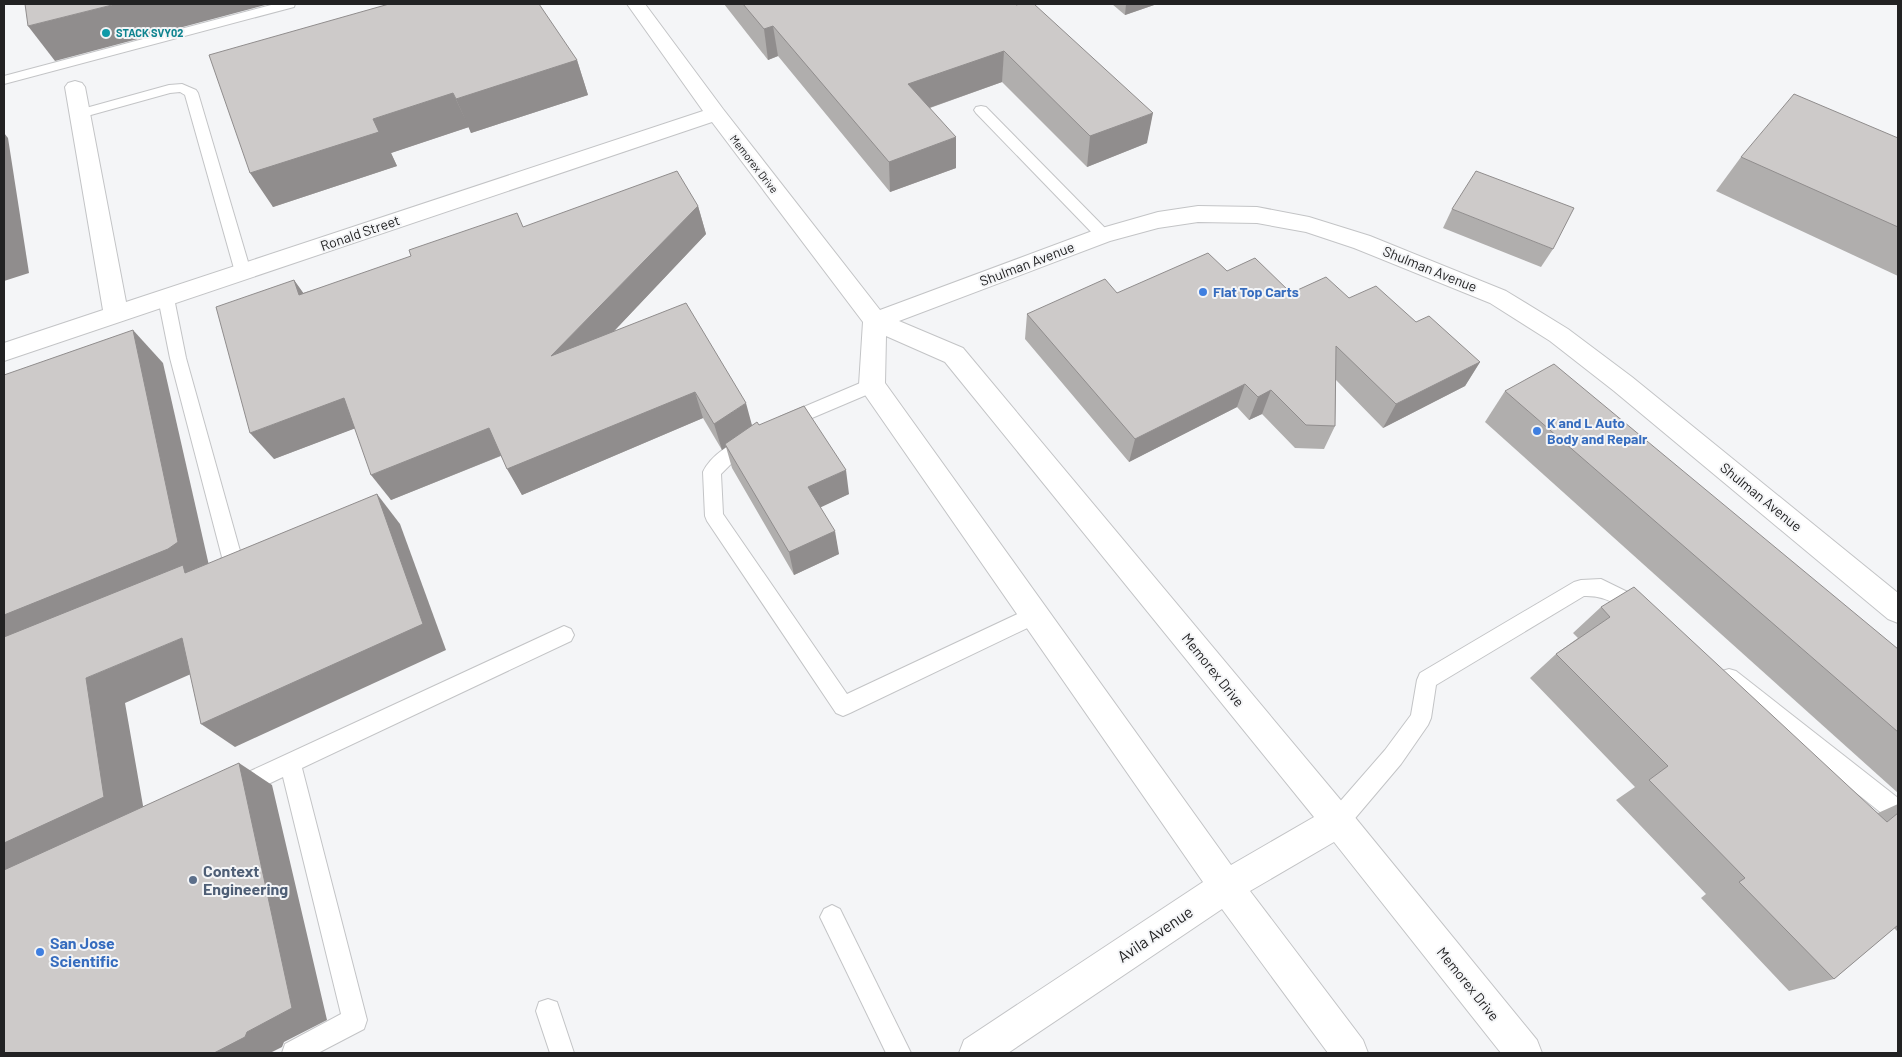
<svg xmlns="http://www.w3.org/2000/svg" width="1902" height="1057" viewBox="0 0 1902 1057" font-family="Barlow,sans-serif">
	<rect width="100%" height="100%" fill="#f4f5f7"/>
	<g fill="none" stroke-linecap="round" stroke-linejoin="round">
		<g stroke="#c3c4c6" stroke-width="2">
			<g id="service">
				<path d="M 275,4 L 295,4 L 294,7 L 4,84 L 4,76 Z"/>
				<path d="M 182,84 L 196,90 L 198,93 L 251,272 L 249,276 L 243,278 L 237,276 L 235,272 L 185,95 L 180,92 L 170,93 L 80,118 L 75,117 L 73,114 L 75,111 L 169,85 Z"/>
				<path d="M 981,106 L 986,107 L 1108,231 L 1111,235 L 1108,239 L 1103,240 L 1098,239 L 976,113 L 974,110 L 976,107 Z"/>
				<path d="M 166,292 L 172,294 L 174,298 L 186,358 L 242,558 L 228,582 L 221,584 L 214,582 L 211,576 L 222,557 L 170,358 L 158,298 L 160,294 Z"/>
				<path d="M 872,378 L 878,380 L 881,385 L 878,390 L 786,429 L 780,427 L 777,422 L 780,417 Z"/>
				<path d="M 749,436 L 755,438 L 758,443 L 755,448 L 736,459 L 721,474 L 723,514 L 847,694 L 1028,609 L 1035,606 L 1042,609 L 1045,615 L 1042,621 L 850,713 L 843,716 L 836,713 L 707,521 L 705,516 L 703,472 C 711,455 732,442 749,436 Z"/>
				<path d="M 1601,579 L 1648,602 L 1651,608 L 1648,614 L 1641,617 C 1619,608 1609,595 1584,596 L 1436,685 L 1431,718 L 1428,725 L 1401,764 L 1346,829 L 1338,832 L 1330,829 L 1327,821 L 1330,813 L 1385,750 L 1411,715 L 1417,680 L 1420,673 L 1574,582 L 1581,580 Z"/>
				<path d="M 564,626 L 571,629 L 574,635 L 571,641 L 302,768 L 367,1020 L 364,1029 L 318,1053 L 282,1053 L 285,1044 L 341,1014 L 283,777 L 239,798 L 231,794 L 228,787 L 231,780 Z"/>
				<path d="M 1729,669 L 1736,671 L 1898,798 L 1898,823 L 1890,820 L 1722,685 L 1719,678 L 1722,671 Z"/>
				<path d="M 832,905 L 840,909 L 911,1053 L 886,1053 L 820,917 L 824,909 Z"/>
				<path d="M 548,999 L 557,1002 L 574,1053 L 550,1053 L 536,1011 L 539,1002 Z"/>
			</g>
		</g>
		<g stroke="#c3c4c6" stroke-width="2">
			<path id="minor" d="M 627,4 L 645,4 L 723,109 L 880,310 L 1095,230 L 1158,212 L 1198,206 L 1257,207 L 1309,217 L 1370,236 L 1506,291 L 1568,329 L 1632,377 L 1898,593 L 1898,623 L 1888,619 L 1614,391 L 1550,341 L 1490,303 L 1354,248 L 1306,232 L 1257,223 L 1198,222 L 1158,228 L 1110,241 L 899,321 L 963,348 L 1349,810 L 1537,1040 L 1542,1053 L 1501,1053 L 1334,842 L 1250,891 L 1363,1040 L 1368,1053 L 1328,1053 L 1222,909 L 1008,1053 L 959,1053 L 964,1040 L 1203,882 L 863,392 L 859,385 L 863,322 L 712,122 L 4,361 L 4,343 L 103,310 L 65,87 L 68,83 L 75,81 L 82,83 L 85,87 L 126,302 L 703,111 ZM 886,336 L 945,362 L 1314,817 L 1231,865 L 885,383 Z"/>
		</g>
		<use href="#service" fill="#fff" fill-rule="evenodd"/>
		<use href="#minor" fill="#fff" fill-rule="evenodd"/>
	</g>
	<g fill="#b0aead">
		<path d="M 724,4 L 1015,4 L 1147,143 L 1087,167 L 1002,82 L 930,108 L 956,168 L 890,192 L 778,56 L 768,60 Z"/>
		<path d="M 1112,4 L 1157,4 L 1125,15 Z"/>
		<path d="M 209,55 L 577,60 L 588,95 L 471,133 L 469,127 L 391,153 L 397,166 L 273,207 Z"/>
		<path d="M 1898,138 L 1898,276 L 1716,191 L 1741,157 Z"/>
		<path d="M 698,206 L 706,234 L 613,332 L 752,425 L 759,425 L 849,494 L 820,507 L 839,554 L 794,575 L 732,468 L 726,447 L 722,450 L 703,418 L 522,495 L 501,456 L 391,500 L 355,428 L 274,459 L 294,280 L 303,293 L 523,227 Z"/>
		<path d="M 1452,209 L 1553,249 L 1541,267 L 1443,228 Z"/>
		<path d="M 1227,271 L 1291,293 L 1349,298 L 1480,362 L 1465,386 L 1383,428 L 1336,380 L 1335,426 L 1324,449 L 1295,448 L 1262,414 L 1249,420 L 1237,407 L 1129,462 L 1025,339 L 1027,314 L 1117,293 Z"/>
		<path d="M 1505,391 L 1898,649 L 1898,793 L 1485,422 Z"/>
		<path d="M 1601,607 L 1878,813 L 1898,804 L 1898,932 L 1894,928 L 1834,979 L 1789,991 L 1701,898 L 1706,894 L 1616,800 L 1635,787 L 1530,678 L 1556,654 L 1578,638 L 1573,633 Z"/>
	</g>
	<g fill="#908d8d">
		<path d="M 116,4 L 269,4 L 55,61 L 28,26 Z"/>
		<path d="M 1126,4 L 1157,4 L 1125,15 Z"/>
		<path d="M 773,26 L 778,56 L 768,60 L 764,29 Z"/>
		<path d="M 1004,51 L 1002,82 L 909,115 L 908,84 Z"/>
		<path d="M 577,60 L 588,95 L 471,133 L 456,99 Z"/>
		<path d="M 453,93 L 469,127 L 391,153 L 397,166 L 273,207 L 250,173 L 373,119 Z"/>
		<path d="M 1153,113 L 1147,143 L 1087,167 L 1090,136 Z"/>
		<path d="M 4,133 L 8,138 L 29,273 L 4,281 Z"/>
		<path d="M 956,137 L 956,168 L 890,192 L 889,162 Z"/>
		<path d="M 698,206 L 706,234 L 564,384 L 551,356 Z"/>
		<path d="M 294,280 L 314,308 L 299,295 Z"/>
		<path d="M 133,330 L 163,363 L 210,570 L 4,658 L 4,615 Z"/>
		<path d="M 1480,362 L 1465,386 L 1383,428 L 1396,404 Z"/>
		<path d="M 1245,384 L 1237,407 L 1129,462 L 1135,439 Z"/>
		<path d="M 1271,390 L 1262,414 L 1249,420 L 1258,397 Z"/>
		<path d="M 695,392 L 703,418 L 522,495 L 507,469 Z"/>
		<path d="M 344,398 L 364,425 L 274,459 L 250,433 Z"/>
		<path d="M 746,403 L 753,429 L 725,444 L 726,447 L 722,450 L 714,424 Z"/>
		<path d="M 489,428 L 505,454 L 391,500 L 371,475 Z"/>
		<path d="M 846,470 L 849,494 L 813,511 L 808,487 Z"/>
		<path d="M 377,494 L 400,524 L 446,650 L 235,747 L 201,724 Z"/>
		<path d="M 835,531 L 839,554 L 794,575 L 789,552 Z"/>
		<path d="M 182,638 L 216,663 L 125,703 L 145,817 L 4,883 L 4,843 L 86,678 Z"/>
		<path d="M 239,763 L 272,785 L 327,1020 L 284,1042 L 282,1047 L 270,1053 L 214,1053 Z"/>
	</g>
	<g fill="#cdcac9" stroke="#908d8d">
		<path d="M 25,4 L 116,4 L 28,26 Z"/>
		<path d="M 389,4 L 539,4 L 577,60 L 456,99 L 453,93 L 373,119 L 379,132 L 250,173 L 209,55 Z"/>
		<path d="M 743,4 L 1015,4 L 1016,5 L 1020,4 L 1034,4 L 1153,113 L 1090,136 L 1004,51 L 908,84 L 956,137 L 889,162 L 773,26 L 764,29 Z"/>
		<path d="M 1794,94 L 1898,138 L 1898,227 L 1741,157 Z"/>
		<path d="M 677,171 L 698,206 L 551,356 L 686,303 L 746,403 L 714,424 L 695,392 L 507,469 L 489,428 L 371,475 L 344,398 L 250,433 L 216,307 L 294,280 L 299,295 L 411,256 L 409,250 L 517,213 L 523,227 Z"/>
		<path d="M 1476,171 L 1574,208 L 1553,249 L 1452,209 Z"/>
		<path d="M 1208,253 L 1227,271 L 1255,258 L 1291,293 L 1326,277 L 1349,298 L 1376,286 L 1416,322 L 1429,316 L 1480,362 L 1396,404 L 1336,346 L 1335,426 L 1306,425 L 1271,390 L 1258,397 L 1245,384 L 1135,439 L 1027,314 L 1105,279 L 1117,293 Z"/>
		<path d="M 133,330 L 178,542 L 168,549 L 4,615 L 4,375 Z"/>
		<path d="M 1554,364 L 1898,649 L 1898,732 L 1505,391 Z"/>
		<path d="M 804,406 L 846,470 L 808,487 L 835,531 L 789,552 L 725,444 L 757,422 L 759,425 Z"/>
		<path d="M 377,494 L 423,624 L 201,724 L 182,638 L 86,678 L 104,797 L 4,843 L 4,637 L 183,565 L 185,573 Z"/>
		<path d="M 1634,587 L 1887,822 L 1898,813 L 1898,925 L 1834,979 L 1739,882 L 1745,878 L 1649,780 L 1668,766 L 1556,654 L 1610,617 L 1601,607 Z"/>
		<path d="M 239,763 L 292,1008 L 247,1032 L 245,1037 L 214,1053 L 4,1053 L 4,870 Z"/>
	</g>
	<circle fill="#0f9aa8" stroke="#f4f5f7" stroke-width="2" cx="106" cy="33" r="5"/>
	<g fill="#3f7fe0" stroke="#f4f5f7" stroke-width="2">
		<circle cx="1203" cy="292" r="5"/>
		<circle cx="1537" cy="431" r="5"/>
		<circle cx="40" cy="952" r="5"/>
	</g>
	<circle fill="#5c6f8a" stroke="#f4f5f7" stroke-width="2" cx="193" cy="880" r="5"/>
	<g text-anchor="middle" stroke-width="4" stroke-linejoin="round" paint-order="stroke">
		<g font-size="11" font-weight="bold" fill="#0d838f" stroke="#f4f5f7" text-anchor="start">
			<text x="116" y="37">STACK SVY02</text>
		</g>
		<g font-size="11" fill="#222223" stroke="#f4f5f7">
			<text transform="translate(754 164) rotate(52)" y="4">Memorex Drive</text>
		</g>
		<g font-size="14" fill="#222223" stroke="#f4f5f7">
			<text transform="translate(360 233) rotate(-19)" y="5">Ronald Street</text>
			<text transform="translate(1027 264) rotate(-21)" y="5">Shulman Avenue</text>
			<text transform="translate(1430 269) rotate(22)" y="5">Shulman Avenue</text>
			<text transform="translate(1761 497) rotate(39)" y="5">Shulman Avenue</text>
			<text transform="translate(1213 670) rotate(51)" y="5">Memorex Drive</text>
			<text transform="translate(1468 984) rotate(51)" y="5">Memorex Drive</text>
		</g>
		<g font-size="14" font-weight="bold" fill="#366cbe" stroke="#f4f5f7" text-anchor="start">
			<text x="1213" y="297">Flat Top Carts</text>
			<text x="1547" y="428">K and L Auto<tspan x="1547" dy="16">Body and Repair</tspan></text>
		</g>
		<g font-size="16" font-weight="bold" fill="#4e5e75" stroke="#f4f5f7" text-anchor="start">
			<text x="203" y="877">Context<tspan x="203" dy="18">Engineering</tspan></text>
		</g>
		<g font-size="16" fill="#222223" stroke="#f4f5f7">
			<text transform="translate(1155 934) rotate(-34)" y="6">Avila Avenue</text>
		</g>
		<g font-size="16" font-weight="bold" fill="#366cbe" stroke="#f4f5f7" text-anchor="start">
			<text x="50" y="949">San Jose<tspan x="50" dy="18">Scientific</tspan></text>
		</g>
	</g>
	<rect width="1902" height="1057" fill="none" stroke="#222223" stroke-width="10"/>
</svg>
